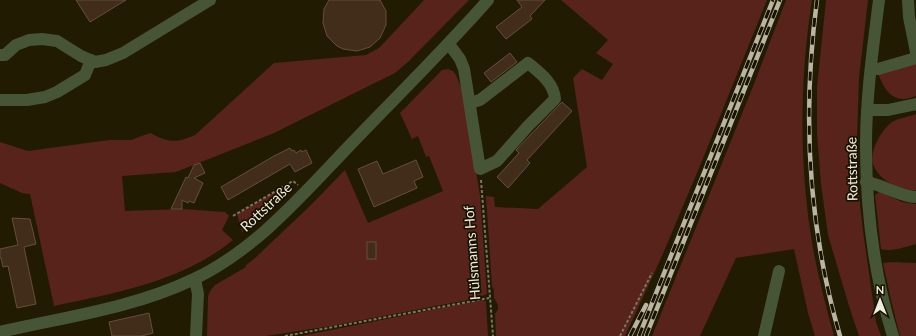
<svg xmlns="http://www.w3.org/2000/svg" width="916" height="336" viewBox="0 0 916 336" font-family="Lato,sans-serif">
	<rect width="100%" height="100%" fill="#211b02"/>
	<g fill="#58231a">
		<path d="M 424,0 L 469,0 L 408,62 L 395,73 L 274,133 L 176,172 L 122,176 L 125,211 L 183,209 L 225,212 L 229,216 L 222,230 L 233,240 C 183,281 116,293 54,306 L 30,194 L 22,193 L 0,183 L 0,142 L 28,151 L 109,140 L 131,140 L 150,133 C 168,142 175,144 195,135 L 274,63 L 366,55 L 379,48 Z"/>
		<path d="M 561,0 L 767,0 L 702,161 L 662,256 L 625,336 L 496,336 L 495,314 L 498,309 L 498,305 L 494,298 L 494,290 L 492,286 L 486,196 L 494,197 L 495,207 L 538,209 L 587,167 L 573,78 L 582,69 L 602,80 L 613,64 L 596,53 L 608,40 Z"/>
		<path d="M 786,0 L 812,0 C 800,78 799,158 811,236 C 816,269 825,303 834,336 L 815,336 L 808,313 L 794,249 L 736,258 L 700,336 L 652,336 L 754,84 Z"/>
		<path d="M 826,0 L 868,0 L 859,78 L 856,168 L 863,231 L 876,322 L 881,336 L 859,336 L 849,306 L 828,235 L 821,184 L 817,134 L 817,87 Z"/>
		<path d="M 916,63 L 916,96 C 912,97 907,99 903,99 C 889,99 882,84 878,73 Z"/>
		<path d="M 448,69 L 453,71 L 456,75 L 464,95 L 480,196 L 487,294 L 478,298 L 331,326 L 266,336 L 207,336 L 208,296 L 210,291 L 215,285 L 246,267 L 245,266 L 254,259 L 311,205 L 345,170 L 368,223 L 443,191 L 429,156 L 426,157 L 418,136 L 412,139 L 400,113 L 442,70 Z"/>
		<path d="M 916,114 L 916,190 C 900,190 881,182 874,166 C 868,153 881,130 892,122 C 898,118 909,117 916,114 Z"/>
		<path d="M 290,183 L 291,185 L 266,209 L 264,208 L 260,212 L 261,213 L 242,232 L 237,214 Z"/>
		<path d="M 879,192 L 881,192 L 902,202 L 916,204 L 916,244 C 904,247 893,252 881,249 L 875,195 Z"/>
		<path d="M 891,262 L 916,263 L 916,336 L 900,336 L 891,300 L 883,263 Z"/>
		<path d="M 481,300 L 486,301 L 488,336 L 301,336 Z"/>
	</g>
	<g fill="#412d1a" stroke="#654f3b">
		<path d="M 76,0 L 126,0 L 90,22 Z"/>
		<path d="M 329,0 L 380,0 L 386,11 L 386,25 L 380,38 L 370,47 L 357,51 L 343,49 L 337,46 L 327,36 L 323,23 L 324,9 Z"/>
		<path d="M 517,0 L 545,0 L 530,16 L 532,19 L 506,39 L 496,27 L 522,7 Z"/>
		<path d="M 510,53 L 517,62 L 491,82 L 484,73 Z"/>
		<path d="M 562,102 L 572,111 L 527,160 L 530,163 L 508,188 L 497,177 L 519,153 L 516,150 Z"/>
		<path d="M 290,148 L 292,151 L 294,150 L 296,153 L 301,150 L 302,152 L 306,150 L 312,163 L 295,172 L 290,164 L 228,200 L 221,187 L 274,156 Z"/>
		<path d="M 416,160 L 423,177 L 414,181 L 417,188 L 374,207 L 358,169 L 377,161 L 383,174 Z"/>
		<path d="M 200,163 L 205,173 L 194,178 L 203,183 L 194,203 L 189,201 L 188,203 L 182,200 L 182,209 L 171,209 L 186,177 L 188,178 L 194,165 Z"/>
		<path d="M 12,218 L 30,219 L 36,244 L 24,247 L 36,304 L 17,308 L 8,266 L 3,267 L 1,258 L 0,258 L 0,249 L 18,245 Z"/>
		<rect x="367" y="242" width="9" height="17"/>
		<path d="M 149,313 L 153,333 L 142,336 L 112,336 L 109,322 Z"/>
	</g>
	<g fill="none" stroke-linecap="round" stroke-linejoin="round">
		<g stroke="#7b7660" stroke-width="2" stroke-dasharray="3 2" stroke-linecap="butt">
			<path d="M 481,180 L 493,336"/>
			<path d="M 233,216 L 293,181 L 298,185"/>
			<path d="M 285,336 L 489,298"/>
			<path d="M 620,336 L 652,273"/>
		</g>
		<g stroke="#465535" stroke-width="12">
			<path d="M 879,0 C 873,48 866,96 866,145 C 866,209 874,275 893,336"/>
			<path d="M 908,0 L 909,17 L 916,52"/>
			<path d="M 449,44 L 460,59 L 464,69 L 480,169 L 497,161 L 528,126 L 555,99 C 554,83 540,73 528,63 L 480,100 L 470,103"/>
			<path d="M 0,55 L 5,55 L 16,45 L 29,40 L 42,39 L 57,41 L 81,56 L 95,62 L 106,60 L 123,53 L 210,0"/>
			<path d="M 871,68 L 878,69 L 916,58"/>
			<path d="M 0,100 L 27,100 L 45,97 L 57,92 L 85,75 L 91,60"/>
			<path d="M 867,110 L 888,110 L 916,104"/>
			<path d="M 866,182 C 884,185 898,196 916,197"/>
			<path d="M 195,279 L 198,294 L 196,336"/>
			<path d="M 0,332 C 65,317 134,308 194,279 C 256,250 305,192 351,144 C 397,96 444,50 488,0"/>
			<path d="M 764,336 L 779,271"/>
		</g>
		<g stroke="#bab5a3" stroke-width="4.5">
			<g id="rail">
				<path d="M 817,0 C 802,113 808,227 840,336"/>
				<path d="M 630,336 L 646,305"/>
				<path d="M 639,336 L 773,0"/>
				<path d="M 646,336 L 780,0"/>
			</g>
		</g>
		<use href="#rail" stroke="#181200" stroke-width="3" stroke-dasharray="9" stroke-linecap="butt"/>
	</g>
	<g text-anchor="middle" stroke-width="3.5" stroke-linejoin="round" paint-order="stroke">
		<g font-size="14" fill="#f1eddd" stroke="#181200">
			<text transform="translate(852 169) rotate(-91)" y="5">Rottstraße</text>
			<text transform="translate(266 207) rotate(-43)" y="5">Rottstraße</text>
			<text transform="translate(472 253) rotate(-94)" y="5">Hülsmanns Hof</text>
		</g>
	</g>
	<g transform="translate(880 300)" stroke="#181200" stroke-width="3" paint-order="stroke">
	<path d="M0-3L7 15L0 10L-7 15Z" fill="#f1eddd"/>
	<text y="-6" font-size="11" font-weight="bold" text-anchor="middle" fill="#f1eddd">N</text>
	</g>
</svg>
